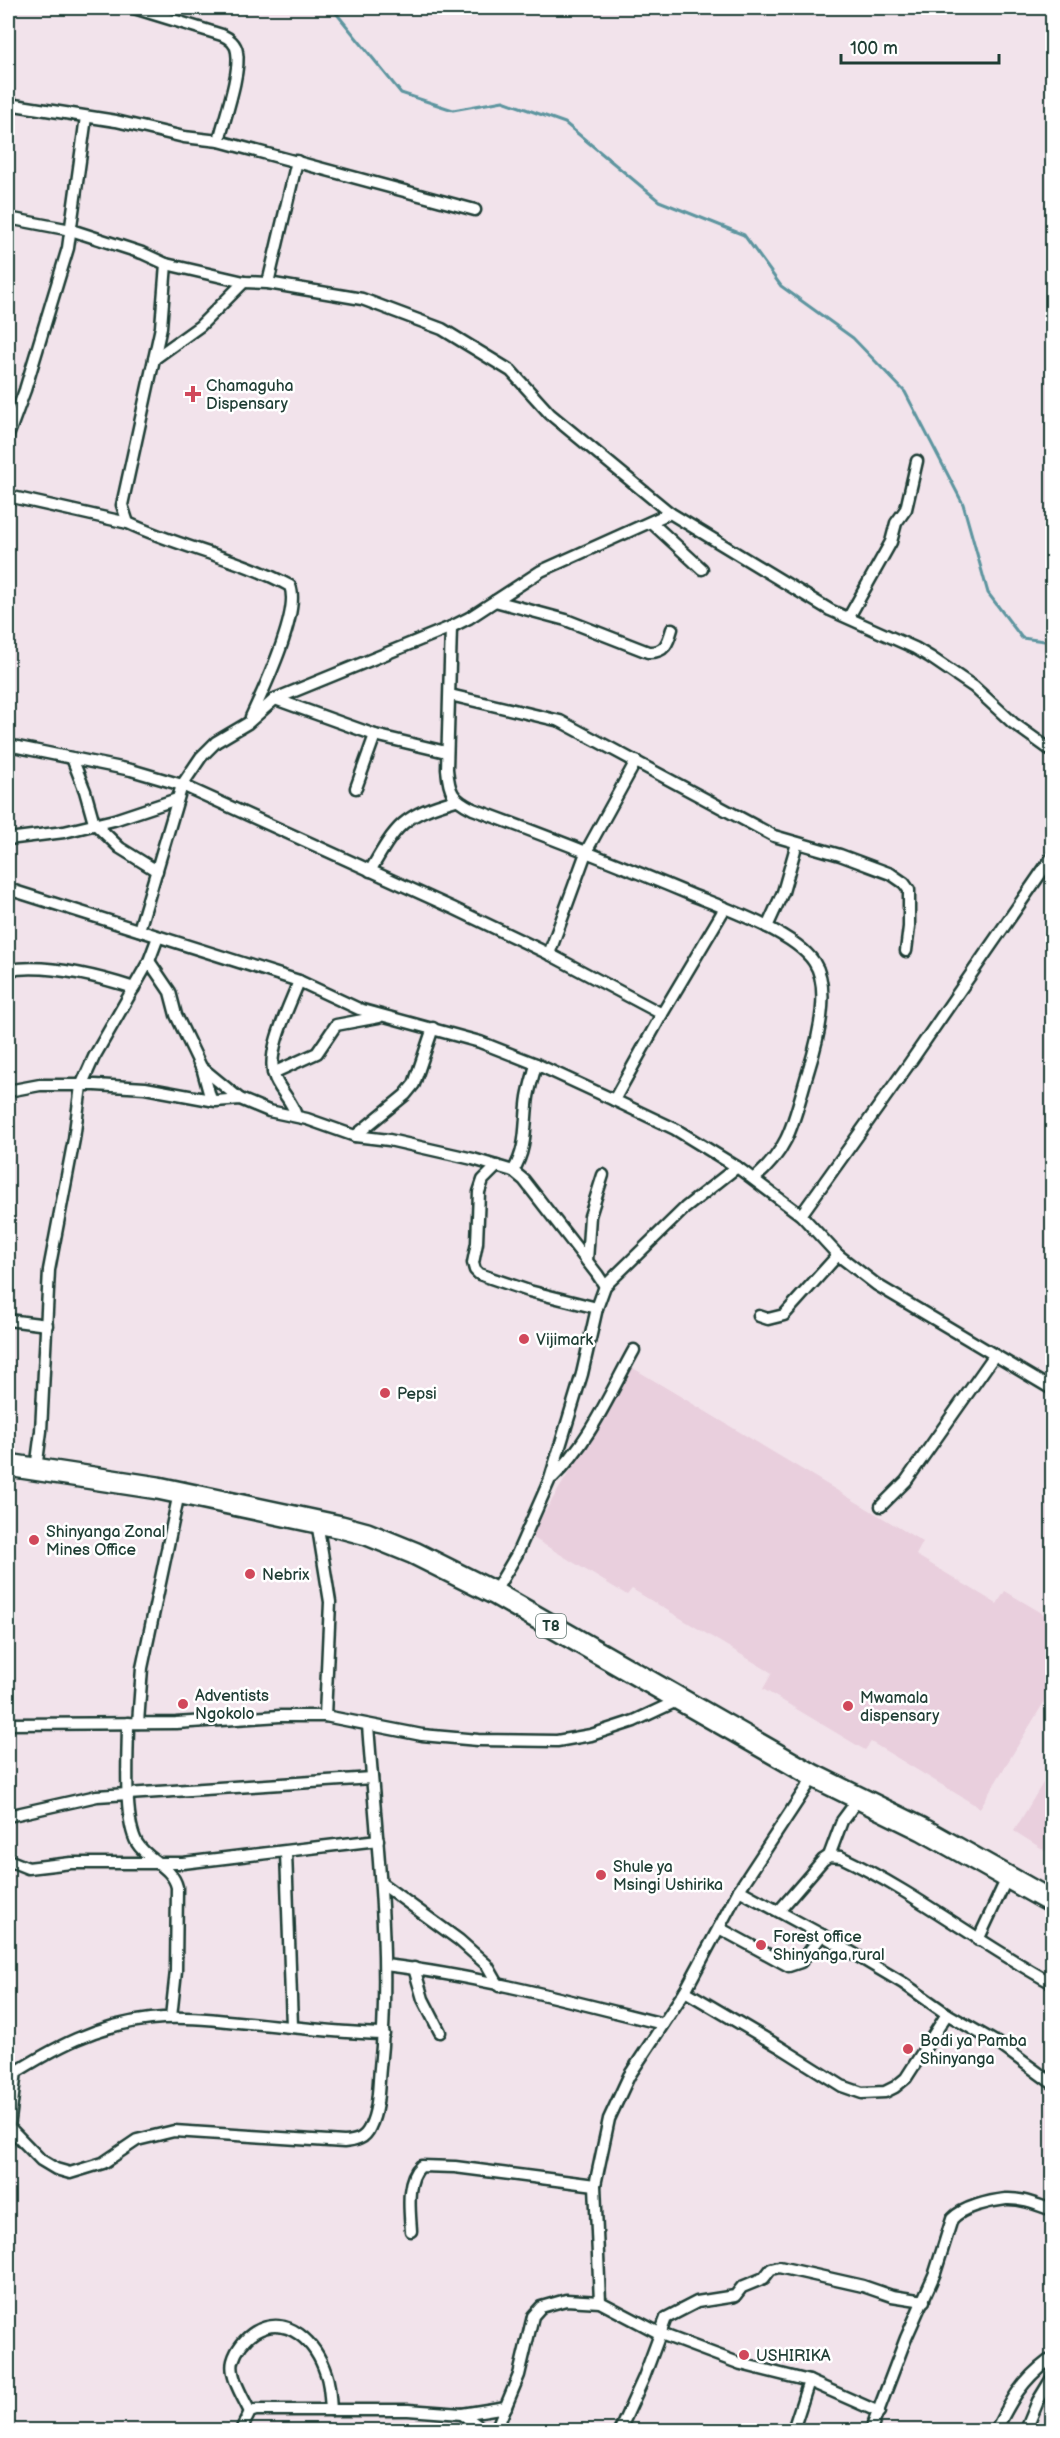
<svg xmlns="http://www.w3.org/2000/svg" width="1060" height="2438" viewBox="0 0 1060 2438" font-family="'Balsamiq Sans',sans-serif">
	<rect width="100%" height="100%" fill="#f2e3eb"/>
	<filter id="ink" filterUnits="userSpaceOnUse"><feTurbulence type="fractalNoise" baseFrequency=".0167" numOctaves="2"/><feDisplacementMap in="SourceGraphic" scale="12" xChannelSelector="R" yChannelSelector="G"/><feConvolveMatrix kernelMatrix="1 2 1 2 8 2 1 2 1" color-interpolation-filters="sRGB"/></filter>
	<g filter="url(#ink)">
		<g fill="#e9cfdd">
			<path d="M 633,1368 L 923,1542 L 916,1555 L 997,1604 L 1005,1591 L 1052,1619 L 1052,1689 L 980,1808 L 871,1742 L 865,1750 L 763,1689 L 772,1673 L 632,1589 L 627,1595 L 530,1536 Z"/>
			<path d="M 1052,1768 L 1052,1855 L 1014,1831 Z"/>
		</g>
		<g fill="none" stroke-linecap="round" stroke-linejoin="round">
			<path stroke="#5d959f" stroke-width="3" d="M 332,8 L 401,93 L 453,110 L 503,101 L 565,123 L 659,201 L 744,235 L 781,286 L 853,338 L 905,392 L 963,504 L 988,593 L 1022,638 L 1052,642"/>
			<g stroke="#1f3d34" stroke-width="15">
				<g id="street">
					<path d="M 134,8 L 222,35 C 229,38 236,44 237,52 C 241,72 224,120 219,141"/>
					<path d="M 8,104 L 116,121 L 184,137 L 219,141 L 475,210"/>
					<path d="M 8,218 L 71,230 L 142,253 L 166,264 L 244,282 L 268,283 L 362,299 L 442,329 L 511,371 L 550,414 L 670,513 L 830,610 L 915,648 L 930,657 L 974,687 L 1013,723 L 1052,751"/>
					<path d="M 166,264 L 161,327 L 122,505 L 128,523 C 181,548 239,558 290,586 C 301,612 263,691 251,717"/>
					<path d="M 268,283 L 297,161"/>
					<path d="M 154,359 L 200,326 L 244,282"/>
					<path d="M 8,436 L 25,390 L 68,248 L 86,117"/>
					<path d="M 8,496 L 128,523"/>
					<path d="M 652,523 L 702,569"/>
					<path d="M 495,601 L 566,620 L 648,652 C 665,653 668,643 672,629"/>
					<path d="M 849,617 L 891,542 L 896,523 L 906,509 L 917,461"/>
					<path d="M 451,627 L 447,769 C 449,792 452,799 473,809 C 547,836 620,865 692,895 C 725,908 795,933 814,962 C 832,989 817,1043 808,1072 C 794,1117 792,1147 754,1179"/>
					<path d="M 450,695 L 560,721 L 774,836 L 840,855 L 891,874 L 904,883 L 909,890 L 909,927 L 906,951"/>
					<path d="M 275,699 L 375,735 L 446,752"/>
					<path d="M 8,745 L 131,770 L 182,785 L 453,908 L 549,954 L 662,1014 L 614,1100"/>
					<path d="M 72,758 L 85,791 L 94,823 L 120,848 L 157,871"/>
					<path d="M 356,788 L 375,735"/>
					<path d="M 8,839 L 64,832 L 114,820 L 177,799"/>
					<path d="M 370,871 C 397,824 403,815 456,800"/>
					<path d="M 8,889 L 299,981 L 359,1009 L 480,1042 L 536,1064 L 614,1100 L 675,1129 L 737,1167 L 801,1215 L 838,1255 L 877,1285 L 1052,1389"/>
					<path d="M 767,927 L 783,892 L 797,843"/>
					<path d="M 139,930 L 182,785 L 201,757 L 216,742 L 248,723 L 275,699 L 451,627 L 469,618 L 541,571 L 670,513"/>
					<path d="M 549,954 L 587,850 L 636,761"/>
					<path d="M 149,961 L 170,992 L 176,1015 L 201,1067 L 240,1099"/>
					<path d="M 8,970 C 47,964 97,976 134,988"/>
					<path d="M 662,1014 L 725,908"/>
					<path d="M 203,1071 L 211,1100"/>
					<path d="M 273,1073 L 317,1053 L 336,1025 L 379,1017"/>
					<path d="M 8,1091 L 40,1085 L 95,1085 L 145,1088 L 216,1101 L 240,1099 L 269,1111 L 307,1119 L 355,1136 L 389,1140 L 473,1159 L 513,1171 L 524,1180 L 597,1274 L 605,1286"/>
					<path d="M 296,1116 C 292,1099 278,1090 274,1075 C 266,1051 290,1005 299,981"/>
					<path d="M 355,1136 L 405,1095 L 414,1084 L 433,1028"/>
					<path d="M 497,1166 L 483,1180 L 479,1192 L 477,1243 L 473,1263 L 475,1270 L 479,1274 L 529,1291 L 597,1308"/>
					<path d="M 513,1171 C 528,1147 524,1123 528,1097 C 530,1085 534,1074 536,1064"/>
					<path d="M 801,1215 L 909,1064 L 1052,857"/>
					<path d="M 587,1261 L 590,1216 L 603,1175"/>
					<path d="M 759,1316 L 768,1319 L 784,1315 L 838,1255"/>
					<path d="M 8,1320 L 47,1325"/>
					<path d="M 36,1469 L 41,1431 L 49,1270 L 74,1139 L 81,1086 L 94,1057 L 149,961 L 158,937"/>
					<path d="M 553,1477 C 589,1443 610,1393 634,1350"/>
					<path d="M 881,1506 L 906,1481 L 994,1356"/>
					<path d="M 317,1522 L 330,1602 L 325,1716"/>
					<path d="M 494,1593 L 517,1554 L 550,1479 L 582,1374 L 597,1308 L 605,1286 L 685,1208 L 737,1167"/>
					<path d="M 128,1723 C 128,1752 123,1819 137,1843 C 148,1861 172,1866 177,1887 L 176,1971 L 171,2017"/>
					<path d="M 138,1723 L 142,1668 L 179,1493"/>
					<path d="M 8,1724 L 176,1723 L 280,1716 L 325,1716 L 422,1735 L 478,1740 L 557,1741 L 591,1735 L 634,1721 L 679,1700"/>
					<path d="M 8,1816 L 97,1796 L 372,1778"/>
					<path d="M 286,1852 L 292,2026"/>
					<path d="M 829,1856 L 842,1821 L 859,1798"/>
					<path d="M 8,1860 L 28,1868 L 71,1863 L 183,1863 L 378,1840"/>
					<path d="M 381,1883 L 459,1940 L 487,1965 L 499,1986"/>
					<path d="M 739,1890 L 822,1935 L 903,1983 L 947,2014 L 999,2044 L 1052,2083"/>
					<path d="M 779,1911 L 823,1860 L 829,1856 L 841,1857 C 915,1892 980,1944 1052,1983"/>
					<path d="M 719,1928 L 789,1966 L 801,1962 L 822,1935"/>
					<path d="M 978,1940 L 1007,1878"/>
					<path d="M 385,1965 C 479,1976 571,2001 663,2024"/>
					<path d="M 414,1968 L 423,1999 L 440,2032"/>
					<path d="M 685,1991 L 780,2047 L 842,2086 L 862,2093 L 885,2092 L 895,2087 L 906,2078 L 947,2014"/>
					<path d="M 8,2077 C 54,2048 95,2025 151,2019 C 179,2016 209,2019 238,2022 C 286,2026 335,2033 384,2034"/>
					<path d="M 8,2126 L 41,2160 L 56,2169 L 70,2173 L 103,2163 L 137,2140 L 174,2131 L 344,2142 C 356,2141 365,2139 370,2127 C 379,2109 378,2087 380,2068 C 392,1954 376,1839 368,1725"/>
					<path d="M 9,2128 L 16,2071"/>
					<path d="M 411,2231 C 410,2212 405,2180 421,2166 L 455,2167 L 595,2185"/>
					<path d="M 600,2302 L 595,2185 L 609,2119 L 629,2076 L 685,1991 L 739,1890 L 814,1776"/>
					<path d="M 250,2412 C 244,2399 229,2376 233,2361 C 236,2350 245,2338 255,2332 C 288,2313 316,2343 326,2374 C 330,2385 330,2398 331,2410"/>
					<path d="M 462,2414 L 484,2430"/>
					<path d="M 241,2430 L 250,2412 L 256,2410 L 408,2410 L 462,2414 L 506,2407"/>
					<path d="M 496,2430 L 519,2375 L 533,2316 L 541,2307 L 566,2300 L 600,2302 L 661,2334 L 741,2364 L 809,2381 L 879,2412"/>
					<path d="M 620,2430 L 644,2377 L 666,2318 L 697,2302 L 735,2296 L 742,2287 L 764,2278 L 771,2269 L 779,2267 L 863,2286 L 892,2296 L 924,2301"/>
					<path d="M 793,2430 L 809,2381"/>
					<path d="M 871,2430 L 906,2338 L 935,2273 L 952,2219 C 963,2207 989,2201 1006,2199 C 1021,2198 1038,2205 1052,2210"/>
					<path d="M 996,2430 C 1011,2401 1021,2381 1048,2361 L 1052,2364"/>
					<path d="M 1026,2430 L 1038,2401 L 1052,2378"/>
				</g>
			</g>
			<g stroke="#1f3d34" stroke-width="26">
				<path id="highway" d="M 8,1465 L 158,1488 L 341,1527 L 367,1534 L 414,1553 L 494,1593 L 814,1776 L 922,1829 L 1052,1902"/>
			</g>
			<use href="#street" stroke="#fff" stroke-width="10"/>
			<use href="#highway" stroke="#fff" stroke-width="21"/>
		</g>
	</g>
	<g fill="#d1495b" stroke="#fff" stroke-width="2">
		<path d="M190 385h6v6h6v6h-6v6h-6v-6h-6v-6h6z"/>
		<circle cx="524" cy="1339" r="6"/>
		<circle cx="385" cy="1393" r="6"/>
		<circle cx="34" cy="1540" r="6"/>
		<circle cx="250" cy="1574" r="6"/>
		<circle cx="183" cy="1704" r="6"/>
		<circle cx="848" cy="1706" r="6"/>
		<circle cx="601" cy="1875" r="6"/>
		<circle cx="761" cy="1945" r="6"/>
		<circle cx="908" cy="2049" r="6"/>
		<circle cx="744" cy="2355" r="6"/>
	</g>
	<g text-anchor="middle" stroke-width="5" stroke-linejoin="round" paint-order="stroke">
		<rect fill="#fff" stroke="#627771" stroke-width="1.5" x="536" y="1614" width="30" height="24" rx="4.5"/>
		<g font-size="15" font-weight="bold" fill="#1f3d34">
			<text x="551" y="1631">T8</text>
		</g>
		<g font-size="16" fill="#1f3d34" stroke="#fff" text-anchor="start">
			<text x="206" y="391">Chamaguha<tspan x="206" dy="18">Dispensary</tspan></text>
			<text x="536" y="1345">Vijimark</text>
			<text x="397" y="1399">Pepsi</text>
			<text x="46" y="1537">Shinyanga Zonal<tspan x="46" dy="18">Mines Office</tspan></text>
			<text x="262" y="1580">Nebrix</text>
			<text x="195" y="1701">Adventists<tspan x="195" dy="18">Ngokolo</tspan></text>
			<text x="860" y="1703">Mwamala<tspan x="860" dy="18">dispensary</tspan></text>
			<text x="613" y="1872">Shule ya<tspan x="613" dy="18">Msingi Ushirika</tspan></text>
			<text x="773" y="1942">Forest office<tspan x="773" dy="18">Shinyanga rural</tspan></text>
			<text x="920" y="2046">Bodi ya Pamba<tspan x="920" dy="18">Shinyanga</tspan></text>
			<text x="756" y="2361">USHIRIKA</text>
		</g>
	</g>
	<rect width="1060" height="2438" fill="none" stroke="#fff" stroke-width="30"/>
	<rect x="15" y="15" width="1030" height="2408" fill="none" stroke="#1f3d34" stroke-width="2" filter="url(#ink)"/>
	<path d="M841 54v9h158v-9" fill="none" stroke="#1f3d34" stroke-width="3"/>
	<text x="850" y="54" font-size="18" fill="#1f3d34" stroke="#ffffff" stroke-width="4.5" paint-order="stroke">100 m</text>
</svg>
